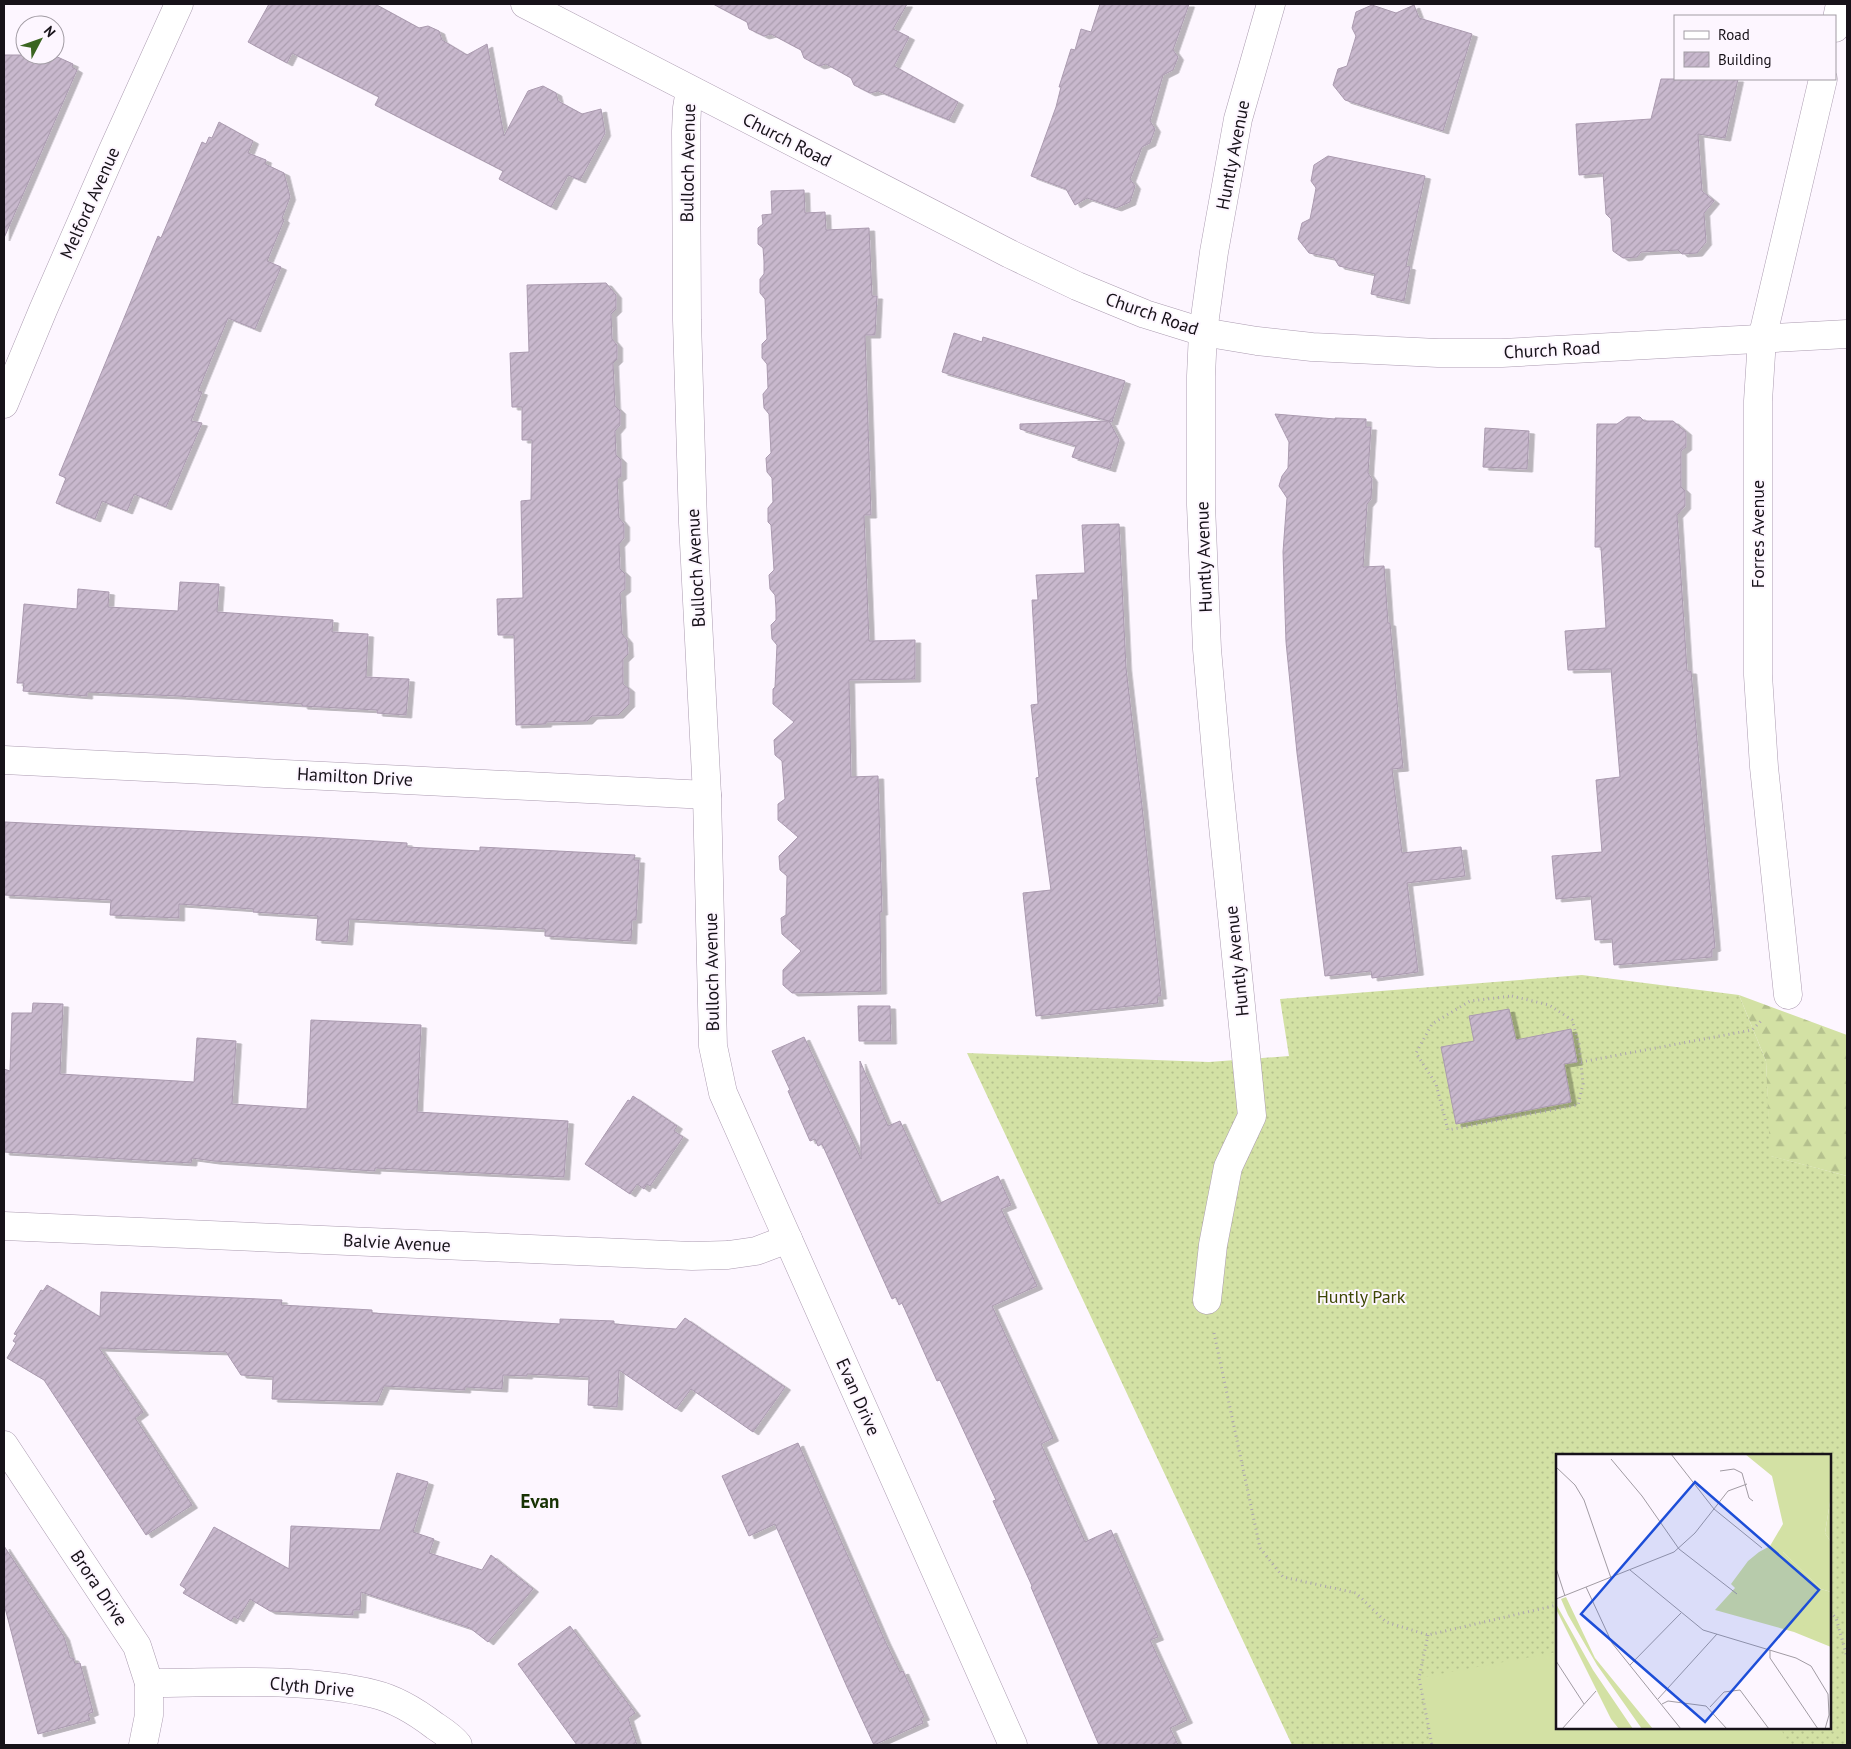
<svg xmlns="http://www.w3.org/2000/svg" width="1851" height="1749" viewBox="0 0 1851 1749" font-family="'PT Sans',sans-serif">
	<defs>
		<pattern id="grass-dots" width="8" height="8" patternUnits="userSpaceOnUse" patternTransform="scale(1.25)"><rect width="8" height="8" fill="#d3e1a4"/><path d="M2 2h.1M6 6h.1" fill="none" stroke="#b4c08d" stroke-width="1.8" stroke-linecap="round"/></pattern>
		<pattern id="forest-firs" width="22" height="20" patternUnits="userSpaceOnUse" patternTransform="scale(1.25)"><rect width="22" height="20" fill="#d3e1a4"/><path d="M5 1l3.5 6h-7zM16 11l3.5 6h-7z" fill="#b4c08d"/></pattern>
		<pattern id="building-hatch" width="6" height="6" patternUnits="userSpaceOnUse" patternTransform="scale(1.25)"><rect width="6" height="6" fill="#c8b8cd"/><path d="M-1 1l2-2M0 6l6-6M5 7l2-2" fill="none" stroke="#ab9daf"/></pattern>
		<filter id="shadow"><feDropShadow dx="5.5" dy="3" stdDeviation="0" flood-color="#0004"/></filter>
	</defs>
	<rect width="100%" height="100%" fill="#fdf6ff"/>
	<path fill="url(#grass-dots)" fill-rule="evenodd" d="M 1582,975 L 1739,995 L 1766,1061 L 1771,1156 L 1847,1176 L 1847,1745 L 1292,1745 L 967,1053 L 1209,1062 L 1289,1056 L 1280,999 ZM 1557,1455 L 1830,1455 L 1830,1728 L 1557,1728 Z"/>
	<path fill="url(#forest-firs)" d="M 1739,995 L 1847,1035 L 1847,1176 L 1770,1156 L 1766,1061 Z"/>
	<path fill="#d3e1a4" d="M 1557,1652 L 1557,1728 L 1782,1728 L 1785,1745 L 1432,1745 L 1419,1678 Z"/>
	<g fill="url(#building-hatch)" stroke="#aa9aaf" filter="url(#shadow)">
		<path d="M 269,4 L 375,4 L 419,28 L 428,26 L 439,31 L 442,40 L 467,55 L 487,44 L 504,136 L 528,91 L 543,86 L 556,93 L 558,101 L 582,114 L 601,109 L 605,133 L 580,180 L 568,175 L 551,207 L 499,179 L 503,171 L 375,105 L 379,97 L 292,53 L 287,63 L 248,42 Z"/>
		<path d="M 713,4 L 907,4 L 893,29 L 909,37 L 894,66 L 958,102 L 949,120 L 878,91 L 870,93 L 854,85 L 851,78 L 826,64 L 819,66 L 804,58 L 801,50 L 771,34 L 764,36 L 749,29 L 747,22 Z"/>
		<path d="M 1100,4 L 1189,4 L 1173,50 L 1178,57 L 1173,70 L 1163,75 L 1150,121 L 1155,129 L 1150,143 L 1142,147 L 1130,179 L 1135,186 L 1130,202 L 1116,208 L 1087,198 L 1075,205 L 1066,189 L 1031,176 L 1056,107 L 1061,87 L 1059,87 L 1071,49 L 1075,50 L 1081,29 L 1091,32 Z"/>
		<path d="M 1372,5 L 1396,13 L 1414,5 L 1419,18 L 1472,34 L 1443,131 L 1345,100 L 1333,85 L 1338,69 L 1347,66 L 1356,36 L 1352,28 L 1356,12 Z"/>
		<path d="M 4,55 L 53,55 L 73,64 L 72,67 L 77,70 L 4,238 Z"/>
		<path d="M 1661,79 L 1738,79 L 1725,138 L 1698,134 L 1702,191 L 1714,201 L 1704,213 L 1706,242 L 1697,253 L 1682,254 L 1678,250 L 1641,252 L 1637,257 L 1623,258 L 1613,251 L 1611,219 L 1606,214 L 1603,173 L 1579,175 L 1576,124 L 1651,119 Z"/>
		<path d="M 219,122 L 253,141 L 248,153 L 266,160 L 265,164 L 284,173 L 290,197 L 282,218 L 284,220 L 267,261 L 281,267 L 255,329 L 228,318 L 198,391 L 202,392 L 191,421 L 202,423 L 166,507 L 134,494 L 127,511 L 102,501 L 95,519 L 56,503 L 66,478 L 59,475 L 158,236 L 161,238 L 202,142 L 206,144 L 209,137 L 212,138 Z"/>
		<path d="M 1328,156 L 1425,176 L 1406,266 L 1410,267 L 1404,301 L 1371,294 L 1375,274 L 1339,266 L 1334,258 L 1309,253 L 1298,239 L 1302,223 L 1310,219 L 1313,204 L 1316,188 L 1311,181 L 1314,165 Z"/>
		<path d="M 804,190 L 805,213 L 825,212 L 826,230 L 869,228 L 872,296 L 877,296 L 875,335 L 865,335 L 871,515 L 864,515 L 869,641 L 915,640 L 915,679 L 849,680 L 851,777 L 878,776 L 882,912 L 880,912 L 881,991 L 792,993 L 783,985 L 783,970 L 801,951 L 782,934 L 781,918 L 786,915 L 787,876 L 780,870 L 779,856 L 798,837 L 778,820 L 778,804 L 785,799 L 782,761 L 775,755 L 774,740 L 794,722 L 773,704 L 773,689 L 775,687 L 777,645 L 772,639 L 771,625 L 776,620 L 776,608 L 775,595 L 770,589 L 769,575 L 774,570 L 771,525 L 768,522 L 768,508 L 773,502 L 772,478 L 767,472 L 766,458 L 771,453 L 769,414 L 764,408 L 763,394 L 768,388 L 767,364 L 762,358 L 762,344 L 767,339 L 765,299 L 760,293 L 760,279 L 764,274 L 764,261 L 763,248 L 758,244 L 758,228 L 763,224 L 762,215 L 772,214 L 771,191 Z"/>
		<path d="M 606,283 L 616,295 L 616,309 L 611,314 L 612,339 L 617,345 L 617,359 L 613,363 L 615,406 L 620,411 L 620,425 L 615,431 L 616,455 L 621,460 L 621,476 L 617,479 L 619,518 L 624,524 L 624,538 L 619,544 L 620,569 L 625,574 L 625,589 L 620,593 L 622,634 L 627,640 L 628,654 L 623,659 L 623,684 L 629,689 L 629,704 L 618,715 L 592,716 L 587,721 L 546,722 L 546,724 L 516,725 L 514,635 L 498,635 L 497,599 L 523,598 L 521,501 L 531,500 L 532,440 L 522,440 L 522,407 L 512,407 L 510,353 L 529,352 L 527,285 Z"/>
		<path d="M 954,333 L 982,342 L 983,337 L 1125,381 L 1112,422 L 942,372 Z"/>
		<path d="M 1275,414 L 1335,419 L 1335,418 L 1366,419 L 1366,427 L 1371,427 L 1368,473 L 1372,479 L 1371,499 L 1367,504 L 1363,567 L 1384,566 L 1388,623 L 1390,623 L 1403,768 L 1392,769 L 1402,853 L 1461,847 L 1465,876 L 1407,883 L 1418,972 L 1372,978 L 1371,971 L 1325,976 L 1297,753 L 1286,642 L 1283,552 L 1287,498 L 1279,486 L 1282,476 L 1288,468 L 1289,442 Z"/>
		<path d="M 1627,417 L 1640,417 L 1644,421 L 1673,421 L 1686,432 L 1686,447 L 1681,451 L 1681,487 L 1685,491 L 1685,506 L 1677,515 L 1687,671 L 1691,671 L 1715,948 L 1712,949 L 1712,957 L 1614,965 L 1612,939 L 1595,940 L 1591,896 L 1556,899 L 1552,856 L 1602,852 L 1596,780 L 1620,777 L 1611,669 L 1568,670 L 1565,631 L 1606,628 L 1601,547 L 1595,547 L 1597,424 L 1617,424 Z"/>
		<path d="M 1109,421 L 1119,440 L 1110,469 L 1072,457 L 1076,446 L 1020,429 L 1020,424 Z"/>
		<path d="M 1485,428 L 1529,431 L 1527,469 L 1483,467 Z"/>
		<path d="M 1119,524 L 1126,668 L 1142,806 L 1161,996 L 1157,996 L 1158,1003 L 1036,1016 L 1023,893 L 1051,890 L 1036,778 L 1039,777 L 1031,705 L 1038,704 L 1032,600 L 1038,600 L 1036,575 L 1085,573 L 1082,525 Z"/>
		<path d="M 180,582 L 219,584 L 217,612 L 333,620 L 332,632 L 368,634 L 366,677 L 409,679 L 406,715 L 377,713 L 377,710 L 302,706 L 302,704 L 178,696 L 87,692 L 87,696 L 23,691 L 24,683 L 17,683 L 24,604 L 77,609 L 78,589 L 109,592 L 108,607 L 178,611 Z"/>
		<path d="M 5,822 L 310,837 L 407,843 L 407,847 L 444,849 L 480,851 L 480,847 L 635,855 L 634,860 L 639,860 L 636,920 L 632,920 L 631,941 L 545,936 L 545,929 L 349,919 L 347,942 L 316,940 L 318,916 L 253,912 L 253,909 L 179,904 L 179,918 L 110,915 L 111,900 L 4,895 Z"/>
		<path d="M 33,1003 L 63,1004 L 60,1074 L 194,1082 L 197,1038 L 236,1041 L 232,1104 L 307,1109 L 311,1020 L 421,1025 L 417,1112 L 568,1121 L 564,1177 L 375,1168 L 375,1171 L 214,1161 L 192,1158 L 191,1163 L 4,1152 L 4,1069 L 10,1071 L 12,1013 L 32,1013 Z"/>
		<path d="M 858,1006 L 890,1006 L 891,1041 L 859,1041 Z"/>
		<path d="M 1509,1009 L 1516,1040 L 1571,1029 L 1577,1062 L 1564,1064 L 1571,1102 L 1456,1124 L 1441,1047 L 1474,1041 L 1469,1016 Z"/>
		<path d="M 804,1037 L 861,1159 L 860,1061 L 888,1126 L 900,1121 L 938,1204 L 998,1176 L 1011,1205 L 1001,1209 L 1037,1286 L 992,1306 L 1053,1438 L 1041,1444 L 1085,1542 L 1111,1530 L 1158,1637 L 1150,1640 L 1187,1720 L 1170,1728 L 1178,1745 L 1099,1745 L 1031,1587 L 1032,1586 L 993,1501 L 996,1500 L 940,1380 L 937,1381 L 902,1303 L 899,1305 L 896,1297 L 892,1299 L 822,1144 L 818,1146 L 815,1139 L 810,1141 L 788,1091 L 790,1090 L 772,1051 Z"/>
		<path d="M 633,1096 L 677,1126 L 674,1131 L 683,1137 L 650,1186 L 647,1184 L 644,1189 L 637,1184 L 630,1194 L 585,1164 L 628,1100 L 630,1101 Z"/>
		<path d="M 47,1285 L 100,1317 L 101,1292 L 282,1300 L 281,1305 L 372,1310 L 372,1313 L 560,1324 L 560,1319 L 614,1321 L 614,1324 L 676,1329 L 685,1318 L 785,1387 L 753,1432 L 691,1389 L 676,1409 L 619,1370 L 617,1407 L 588,1405 L 589,1377 L 527,1374 L 527,1376 L 503,1375 L 502,1389 L 465,1387 L 465,1390 L 384,1386 L 377,1402 L 272,1399 L 273,1377 L 241,1375 L 226,1352 L 99,1348 L 143,1412 L 135,1418 L 192,1505 L 146,1535 L 44,1380 L 7,1358 L 16,1343 L 13,1341 L 17,1335 L 14,1334 L 41,1290 L 43,1291 Z"/>
		<path d="M 798,1443 L 885,1641 L 900,1672 L 903,1671 L 924,1717 L 921,1718 L 923,1723 L 874,1745 L 847,1687 L 775,1524 L 749,1536 L 722,1476 Z"/>
		<path d="M 397,1473 L 428,1482 L 413,1532 L 434,1539 L 429,1553 L 482,1570 L 491,1555 L 533,1589 L 488,1642 L 470,1628 L 361,1592 L 360,1610 L 353,1610 L 353,1615 L 270,1611 L 250,1599 L 238,1619 L 234,1616 L 231,1621 L 183,1593 L 186,1589 L 180,1585 L 214,1527 L 289,1569 L 291,1526 L 380,1530 Z"/>
		<path d="M 4,1546 L 64,1637 L 70,1658 L 73,1658 L 75,1664 L 80,1663 L 93,1712 L 88,1714 L 90,1720 L 38,1734 L 4,1604 Z"/>
		<path d="M 570,1626 L 635,1713 L 628,1718 L 637,1745 L 577,1745 L 518,1664 Z"/>
	</g>
	<g fill="none" stroke-linecap="round" stroke-linejoin="round">
		<g stroke="#ab9bb0" stroke-width="29">
			<g id="minor">
				<path d="M 525,4 L 1010,254 L 1077,286 L 1145,314 L 1203,332 L 1257,341 L 1312,347 L 1438,353 L 1502,353 L 1847,334"/>
				<path d="M 1835,28 L 1840,4"/>
				<path d="M 690,90 L 687,108 L 686,131 L 687,320 L 693,523 L 707,795 L 713,1046 L 723,1093 L 1013,1745"/>
				<path d="M 4,404 L 43,310 L 112,152 L 179,4"/>
				<path d="M 4,760 L 707,795"/>
				<path d="M 1788,995 L 1764,767 L 1758,675 L 1758,401 L 1762,339 L 1823,79"/>
				<path d="M 4,1226 L 692,1256 L 728,1255 L 756,1251 L 788,1239"/>
				<path d="M 1207,1300 L 1213,1245 L 1228,1167 L 1252,1116 L 1218,775 L 1207,649 L 1201,505 L 1201,376 L 1203,332 L 1214,252 L 1238,119 L 1271,4"/>
				<path d="M 4,1445 L 137,1646 L 149,1683 L 149,1715 L 143,1745"/>
				<path d="M 149,1683 C 220,1683 306,1677 374,1694 C 395,1699 418,1713 435,1726 C 444,1732 452,1737 458,1745"/>
			</g>
		</g>
		<g stroke="#aea7b0" stroke-width="3" stroke-dasharray="1 4" stroke-linecap="butt">
			<path d="M 1512,996 L 1549,1005 L 1572,1020 L 1579,1044 L 1583,1084 L 1578,1105 L 1448,1130 L 1436,1084 L 1416,1053 L 1432,1024 L 1470,1001 Z"/>
			<path d="M 1581,1062 L 1752,1030 L 1763,1019"/>
			<path d="M 1214,1333 L 1260,1548 L 1283,1577 L 1356,1593 L 1386,1622 L 1428,1635 L 1557,1605"/>
			<path d="M 1830,1612 L 1836,1618 L 1847,1657"/>
			<path d="M 1428,1635 L 1419,1678 L 1432,1745"/>
		</g>
		<use href="#minor" stroke="#fff" stroke-width="28"/>
	</g>
	<g text-anchor="middle" stroke-width="4" stroke-linejoin="round" paint-order="stroke">
		<g font-size="18" fill="#171219" stroke="#fdf6ff">
			<text transform="translate(787 140) rotate(27)" y="6">Church Road</text>
			<text transform="translate(1233 155) rotate(-79)" y="6">Huntly Avenue</text>
			<text transform="translate(688 163) rotate(-89)" y="6">Bulloch Avenue</text>
			<text transform="translate(90 203) rotate(-66)" y="6">Melford Avenue</text>
			<text transform="translate(1152 314) rotate(19)" y="6">Church Road</text>
			<text transform="translate(1552 350) rotate(-3)" y="6">Church Road</text>
			<text transform="translate(1758 534) rotate(-90)" y="6">Forres Avenue</text>
			<text transform="translate(1204 557) rotate(-92)" y="6">Huntly Avenue</text>
			<text transform="translate(696 568) rotate(-93)" y="6">Bulloch Avenue</text>
			<text transform="translate(355 777) rotate(3)" y="6">Hamilton Drive</text>
			<text transform="translate(1237 961) rotate(-96)" y="6">Huntly Avenue</text>
			<text transform="translate(712 972) rotate(-91)" y="6">Bulloch Avenue</text>
			<text transform="translate(397 1243) rotate(3)" y="6">Balvie Avenue</text>
			<text transform="translate(858 1397) rotate(66)" y="6">Evan Drive</text>
			<text transform="translate(99 1588) rotate(56)" y="6">Brora Drive</text>
			<text transform="translate(312 1687) rotate(5)" y="6">Clyth Drive</text>
		</g>
		<g font-size="18" fill="#3c4502" stroke="#fdf6ff">
			<text x="1361" y="1303">Huntly Park</text>
		</g>
		<g font-size="19" font-weight="bold" fill="#173203" stroke="#fdf6ff">
			<text x="540" y="1508">Evan</text>
		</g>
	</g>
	<g transform="translate(1556 1454)">
		<rect width="275" height="275" fill="#fdf6ff"/>
		<path d="M 275,42 L 275,88 L 269,79 ZM 203,98 L 227,98 L 265,135 L 275,138 L 275,193 L 238,178 L 159,156 L 179,134 L 175,130 L 192,107 Z" fill="#d3e1a4"/>
		<path d="M 189,0 L 275,0 L 275,42 L 269,79 L 275,88 L 275,138 L 265,135 L 227,98 L 216,105 L 203,98 L 214,92 L 227,70 L 216,22 ZM 10,143 L 39,204 L 97,275 L 86,275 L 41,211 L 12,161 L 5,145 ZM 0,150 L 37,216 L 77,275 L 63,275 L 55,265 L 0,155 Z" fill="#d3e1a4"/>
		<path d="M 248,134 L 275,150 L 275,188 L 232,162 Z" fill="#d3e1a4"/>
		<path fill="none" stroke="#a19ba3" stroke-width="1" d="M 115,0 L 158,55 L 206,94M 55,5 L 86,42 L 123,95 L 181,140M 0,13 L 19,31 L 28,46 L 55,124M 164,17 L 178,15 L 186,19 L 193,44 L 197,47M 0,114 L 9,142M 74,116 L 147,176 L 240,204 L 255,212 L 272,240 L 273,261 L 269,275M 30,133 L 56,189 L 125,275M 0,145 L 118,98 L 139,79 L 172,37 L 191,30M 214,196 L 214,204 L 262,275M 0,207 L 28,250M 74,211 L 125,159M 102,245 L 161,180M 106,250 L 112,247 L 150,252 L 171,275M 154,253 L 168,238 L 184,236 L 213,275M 6,275 L 40,237"/>
		<path fill="#1d4ed8" fill-opacity="0.15" stroke="#1d4ed8" stroke-width="2.5" d="M 139,28 L 263,136 L 149,268 L 25,160 Z"/>
		<rect width="275" height="275" fill="none" stroke="#171219" stroke-width="2.5"/>
	</g>
	<rect width="1851" height="1749" fill="none" stroke="#171219" stroke-width="10"/>
	<rect x="1674" y="15" width="162" height="65" fill="#fdf6ff" stroke="#a19ba3"/>
	<rect x="1684" y="31" width="25" height="8" fill="#ffffff" stroke="#a19ba3"/>
	<text x="1718" y="40" font-size="15" fill="#171219">Road</text>
	<rect x="1684" y="52" width="25" height="15" fill="url(#building-hatch)" stroke="#a19ba3"/>
	<text x="1718" y="65" font-size="15" fill="#171219">Building</text>
	<g transform="translate(40 40) rotate(49)"><circle r="24" fill="#fdf6ff" stroke="#a19ba3"/>
	<path d="M0-4L9 19L0 12L-9 19Z" fill="#3b6521"/>
	<text y="-8" font-size="14" font-weight="bold" text-anchor="middle" fill="#171219">N</text>
	</g>
</svg>
